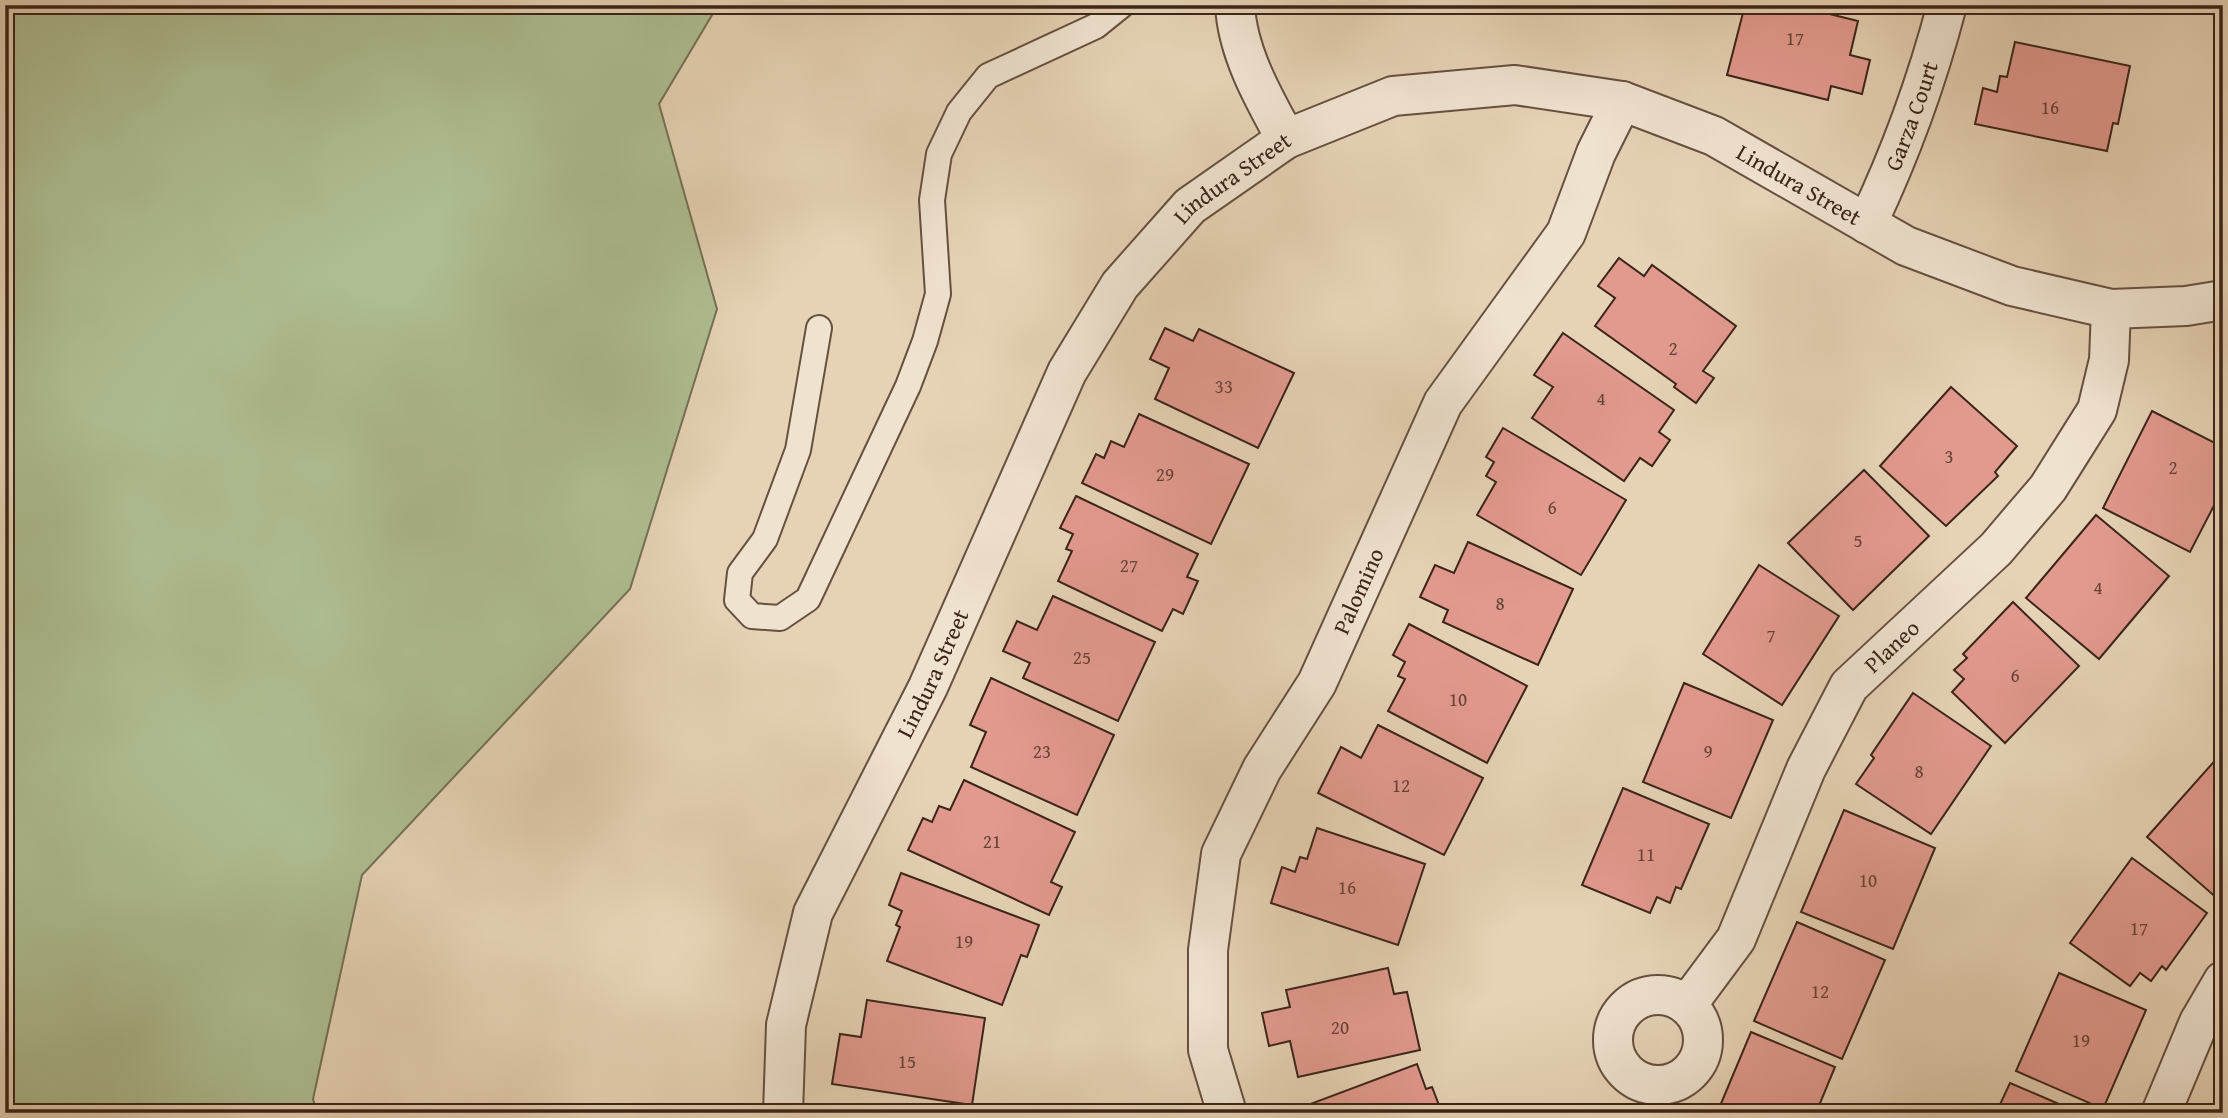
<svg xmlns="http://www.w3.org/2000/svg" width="2228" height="1118" viewBox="0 0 2228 1118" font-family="'Gentium Book Plus',serif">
	<rect width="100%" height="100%" fill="#e6d2b5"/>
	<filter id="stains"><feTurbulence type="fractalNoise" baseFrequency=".00286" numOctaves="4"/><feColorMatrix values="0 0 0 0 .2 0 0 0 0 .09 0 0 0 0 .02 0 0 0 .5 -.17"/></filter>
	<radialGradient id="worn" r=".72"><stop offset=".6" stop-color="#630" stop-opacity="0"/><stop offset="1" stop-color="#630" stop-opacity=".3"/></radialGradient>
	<path fill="#aebd92" stroke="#747156" stroke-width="2" d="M 5,5 L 718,5 L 659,104 L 717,309 L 630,589 L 362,875 L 313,1099 L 317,1113 L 5,1113 Z"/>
	<g fill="#e2998e" stroke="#3b2519" stroke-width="2">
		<path d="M 1745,5 L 1793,5 L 1858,21 L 1850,55 L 1870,60 L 1862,94 L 1831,86 L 1828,100 L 1727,75 Z"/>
		<path d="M 2015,42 L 2130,66 L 2118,124 L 2113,123 L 2107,151 L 1975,124 L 1983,88 L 1997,92 L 2000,76 L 2007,77 Z"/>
		<path d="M 1619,258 L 1644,276 L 1652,265 L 1736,326 L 1703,371 L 1714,378 L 1696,403 L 1674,387 L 1676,384 L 1595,326 L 1615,298 L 1598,286 Z"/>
		<path d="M 1165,328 L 1193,341 L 1199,329 L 1294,373 L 1258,448 L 1155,399 L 1169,368 L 1150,359 Z"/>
		<path d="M 1563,333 L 1674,410 L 1659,432 L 1670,440 L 1652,466 L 1640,458 L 1624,481 L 1532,418 L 1553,387 L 1534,375 Z"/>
		<path d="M 1951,387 L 2017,446 L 1995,472 L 1998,476 L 1946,526 L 1880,466 Z"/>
		<path d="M 2152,411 L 2223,447 L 2223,488 L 2190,552 L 2103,508 Z"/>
		<path d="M 1139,414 L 1249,464 L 1211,544 L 1082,483 L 1096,454 L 1104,458 L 1111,441 L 1124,447 Z"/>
		<path d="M 1503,428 L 1626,500 L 1581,575 L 1477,515 L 1496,482 L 1486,476 L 1494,462 L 1486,457 Z"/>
		<path d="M 1864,470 L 1929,536 L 1853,610 L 1788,543 Z"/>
		<path d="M 1076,496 L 1198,554 L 1187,577 L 1198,581 L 1183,614 L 1173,609 L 1162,631 L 1058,581 L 1072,551 L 1066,549 L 1073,534 L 1060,528 Z"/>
		<path d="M 2096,515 L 2169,576 L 2099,659 L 2026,598 Z"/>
		<path d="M 1468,542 L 1573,589 L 1538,665 L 1443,622 L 1448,610 L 1420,597 L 1435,565 L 1454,573 Z"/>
		<path d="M 1759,565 L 1839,616 L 1782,705 L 1703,654 Z"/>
		<path d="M 1053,596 L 1155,642 L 1118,721 L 1023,678 L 1030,663 L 1003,651 L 1017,621 L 1037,630 Z"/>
		<path d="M 2013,602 L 2079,666 L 2005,743 L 1952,692 L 1964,679 L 1954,670 L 1967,658 L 1963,654 Z"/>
		<path d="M 1409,624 L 1527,686 L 1487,763 L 1388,711 L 1405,679 L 1398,676 L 1405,662 L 1393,655 Z"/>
		<path d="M 991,678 L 1114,735 L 1077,815 L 971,767 L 986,732 L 970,725 Z"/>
		<path d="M 1684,683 L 1773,720 L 1731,818 L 1643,782 Z"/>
		<path d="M 1913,693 L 1991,746 L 1931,834 L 1856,784 L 1874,758 L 1871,755 Z"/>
		<path d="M 1378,725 L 1483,778 L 1444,855 L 1318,793 L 1341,747 L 1361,758 Z"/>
		<path d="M 2219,756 L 2223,759 L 2223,896 L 2219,900 L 2147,837 Z"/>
		<path d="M 964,780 L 1075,832 L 1051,882 L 1062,887 L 1049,915 L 908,850 L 923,818 L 932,822 L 939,806 L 950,810 Z"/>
		<path d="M 1623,788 L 1709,824 L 1681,889 L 1676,887 L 1670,903 L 1657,897 L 1650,913 L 1582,885 Z"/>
		<path d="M 1844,810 L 1935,848 L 1893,949 L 1801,912 Z"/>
		<path d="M 1317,828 L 1425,864 L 1398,945 L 1271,903 L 1282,867 L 1295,872 L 1300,857 L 1307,859 Z"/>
		<path d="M 2132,858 L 2207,913 L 2166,970 L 2162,966 L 2151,981 L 2140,973 L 2130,986 L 2070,943 Z"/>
		<path d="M 901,873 L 1039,925 L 1027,957 L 1021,955 L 1002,1005 L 887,961 L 900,927 L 896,925 L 902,911 L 889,905 Z"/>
		<path d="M 1797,922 L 1885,960 L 1842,1059 L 1754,1021 Z"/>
		<path d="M 1388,968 L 1394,994 L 1407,992 L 1420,1050 L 1298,1077 L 1290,1041 L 1269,1046 L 1262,1013 L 1290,1007 L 1286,990 Z"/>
		<path d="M 2059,973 L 2146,1010 L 2103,1109 L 2016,1071 Z"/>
		<path d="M 867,1000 L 985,1018 L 972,1105 L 832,1084 L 840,1034 L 861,1037 Z"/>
		<path d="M 1751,1032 L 1835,1067 L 1816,1113 L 1717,1113 Z"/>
		<path d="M 1417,1064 L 1426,1089 L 1432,1087 L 1442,1113 L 1308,1113 L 1305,1106 Z"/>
		<path d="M 2010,1083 L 2080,1113 L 1996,1113 Z"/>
		<path d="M 2223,1093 L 2223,1113 L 2214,1113 Z"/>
	</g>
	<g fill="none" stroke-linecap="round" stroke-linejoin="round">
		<g stroke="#665040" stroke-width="28">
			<path id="service" d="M 819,328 L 798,450 L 765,539 L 740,573 L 737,600 L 752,616 L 780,618 L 808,599 L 908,386 L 925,341 L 938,294 L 932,200 L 939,154 L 959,112 L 988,76 L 1096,26 L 1122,5"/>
		</g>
		<g stroke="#665040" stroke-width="42">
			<g id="minor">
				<path d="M 1235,5 C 1237,52 1264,99 1286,139"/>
				<path id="s1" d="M 1867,224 C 1901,153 1927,81 1947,5"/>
				<circle cx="1658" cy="1040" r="45"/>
				<path id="s2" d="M 1687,1005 L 1736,939 L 1806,769 L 1849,686 L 1996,549 L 2048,488 L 2097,410 L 2109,360 L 2111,309"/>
				<path id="s3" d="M 783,1113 L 786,1025 L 813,913 L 928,687 L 1067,372 L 1120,285 L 1190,206 L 1286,139 L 1393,96 L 1515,85 L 1622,101 L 1714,136 L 1906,246 L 2012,286 L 2111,309 L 2186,306 L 2223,300"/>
				<path id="s4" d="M 1227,1113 L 1208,1050 L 1208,950 L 1221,854 L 1262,769 L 1317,683 L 1443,403 L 1566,233 L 1596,153 L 1622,101"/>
				<path d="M 2161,1113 L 2199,1022 L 2223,981"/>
			</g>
		</g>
		<use href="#service" stroke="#efe2cf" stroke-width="24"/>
		<use href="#minor" stroke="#efe2cf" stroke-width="38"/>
	</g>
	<g text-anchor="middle" stroke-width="6" stroke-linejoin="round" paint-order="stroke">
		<g font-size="19" fill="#654236">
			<text x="1795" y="45">17</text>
			<text x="2050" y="114">16</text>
			<text x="1673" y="355">2</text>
			<text x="1224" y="393">33</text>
			<text x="1601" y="405">4</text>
			<text x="1949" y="463">3</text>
			<text x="2173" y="474">2</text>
			<text x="1165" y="481">29</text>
			<text x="1552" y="514">6</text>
			<text x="1858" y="547">5</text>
			<text x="1129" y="572">27</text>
			<text x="2098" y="594">4</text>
			<text x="1500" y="610">8</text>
			<text x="1771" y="642">7</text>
			<text x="1082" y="664">25</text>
			<text x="2015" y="682">6</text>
			<text x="1458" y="706">10</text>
			<text x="1042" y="758">23</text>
			<text x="1708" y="758">9</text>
			<text x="1919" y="778">8</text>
			<text x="1401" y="792">12</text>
			<text x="992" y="848">21</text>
			<text x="1646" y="861">11</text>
			<text x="1868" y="887">10</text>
			<text x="1347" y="894">16</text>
			<text x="2139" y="935">17</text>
			<text x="964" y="948">19</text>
			<text x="1820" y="998">12</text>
			<text x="1340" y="1034">20</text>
			<text x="2081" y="1047">19</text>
			<text x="907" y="1068">15</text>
		</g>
		<g font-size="23" fill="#3b2519" stroke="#efe2cf">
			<text dy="8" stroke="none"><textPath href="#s1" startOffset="117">Garza Court</textPath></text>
			<text dy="8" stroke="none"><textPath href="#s3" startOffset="1059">Lindura Street</textPath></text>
			<text dy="8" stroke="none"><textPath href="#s3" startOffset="1668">Lindura Street</textPath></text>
			<text dy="8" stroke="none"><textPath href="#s4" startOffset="560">Palomino</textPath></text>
			<text dy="8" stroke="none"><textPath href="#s2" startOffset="418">Planeo</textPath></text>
			<text dy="8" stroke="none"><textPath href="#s3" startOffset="471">Lindura Street</textPath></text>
		</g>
	</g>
	<rect width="2228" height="1118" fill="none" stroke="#e6d2b5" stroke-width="28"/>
	<rect x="7" y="7" width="2214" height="1104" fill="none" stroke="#3b2519" stroke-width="3.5"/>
	<rect x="14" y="14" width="2200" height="1090" fill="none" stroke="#3b2519" stroke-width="2"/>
	<rect width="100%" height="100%" filter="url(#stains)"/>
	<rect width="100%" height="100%" fill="url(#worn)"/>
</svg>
